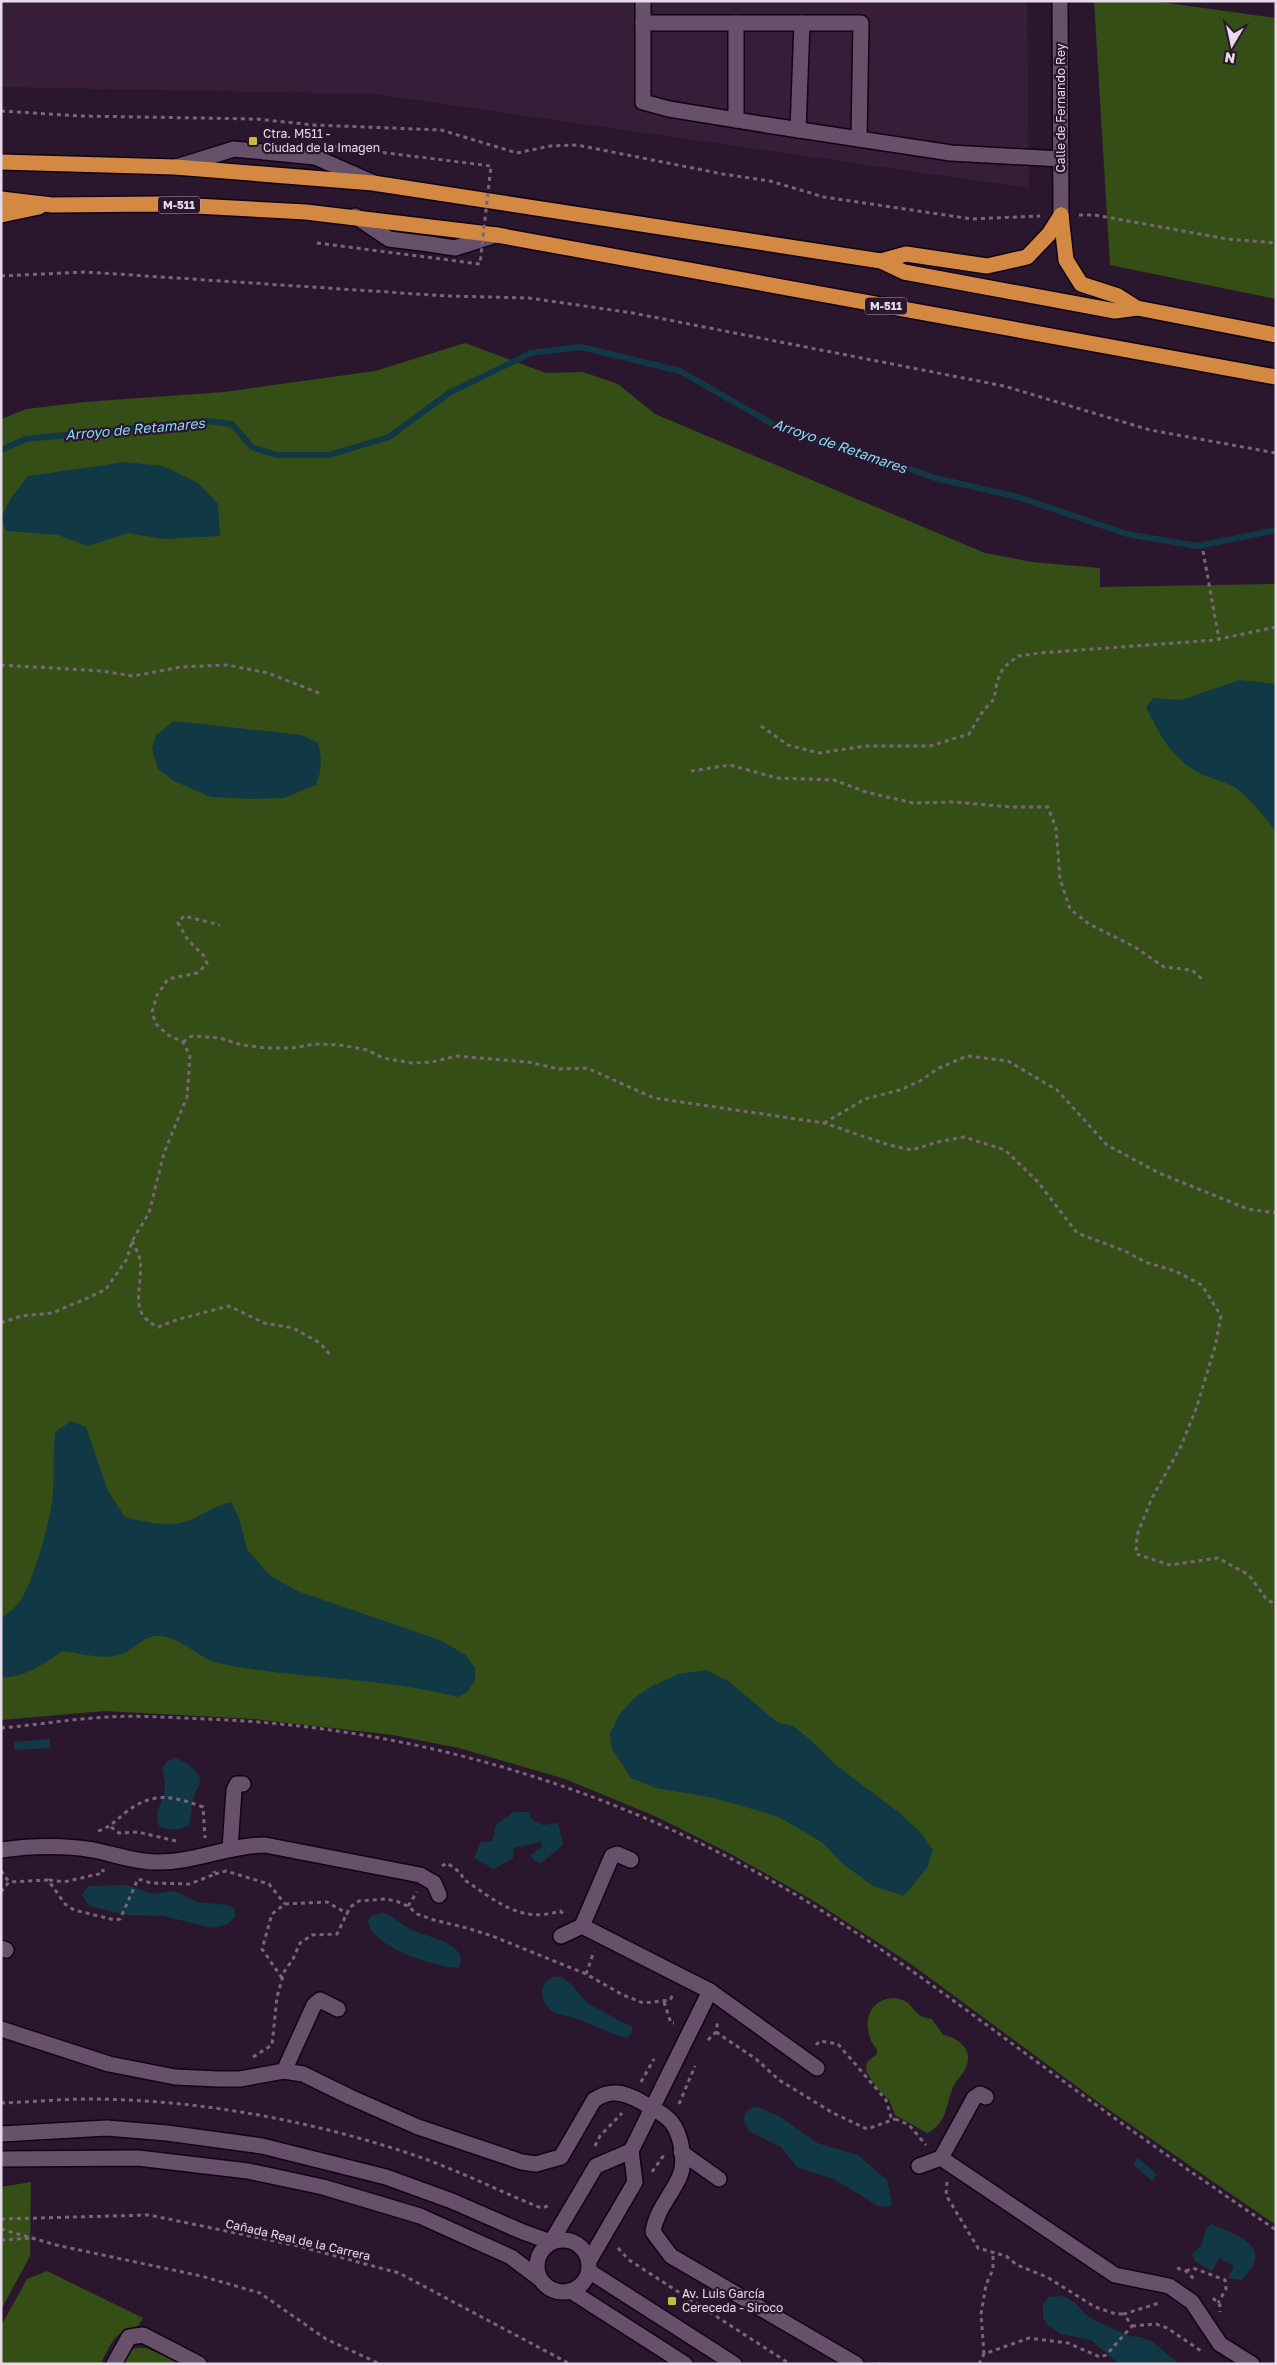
<svg xmlns="http://www.w3.org/2000/svg" width="1277" height="2365" viewBox="0 0 1277 2365" font-family="'Golos Text',sans-serif">
	<rect width="100%" height="100%" fill="#2b172d"/>
	<path fill="#361e39" d="M 1,1 L 1027,1 L 1029,188 L 374,94 L 1,87 Z"/>
	<g fill="#344e15">
		<path d="M 1094,1 L 1153,1 L 1276,18 L 1276,299 L 1110,265 Z"/>
		<path d="M 465,343 L 546,373 L 583,372 L 618,384 L 655,414 L 985,553 L 1032,562 L 1100,568 L 1100,587 L 1276,584 L 1276,2225 L 1102,2105 L 911,1964 L 814,1901 L 731,1854 L 657,1817 L 565,1779 L 459,1748 L 393,1735 L 254,1719 L 105,1711 L 1,1720 L 1,419 L 27,409 L 84,402 L 224,392 L 375,371 Z"/>
		<path d="M 894,1998 C 913,2001 908,2007 921,2016 C 923,2018 929,2018 932,2019 L 943,2035 C 958,2037 974,2050 966,2067 C 964,2074 956,2080 953,2087 C 946,2104 947,2124 927,2133 L 895,2115 L 889,2100 L 876,2087 L 866,2071 L 867,2062 L 877,2054 L 877,2050 C 861,2031 865,1999 894,1998 Z"/>
		<path d="M 31,2182 L 30,2256 L 1,2310 L 1,2187 Z"/>
		<path d="M 47,2271 L 143,2318 L 138,2326 C 115,2330 110,2345 101,2364 L 1,2364 L 1,2326 L 27,2279 Z"/>
		<path d="M 135,2348 L 146,2348 L 183,2364 L 120,2364 L 130,2351 Z"/>
	</g>
	<g fill="#113945">
		<path d="M 125,462 L 163,466 L 198,483 L 218,504 L 220,536 L 163,539 L 128,533 L 88,546 L 58,535 L 6,531 L 1,518 L 11,498 L 28,476 Z"/>
		<path d="M 1240,680 L 1276,684 L 1276,831 C 1262,816 1252,798 1234,787 C 1224,781 1212,779 1201,774 C 1172,759 1160,736 1146,707 L 1153,698 L 1181,700 Z"/>
		<path d="M 174,721 L 302,735 L 318,743 C 322,758 322,770 316,785 L 284,798 L 254,799 L 211,797 L 174,781 L 158,769 L 152,749 L 156,735 Z"/>
		<path d="M 71,1421 L 86,1427 L 108,1491 L 125,1517 C 143,1521 166,1528 184,1522 C 201,1517 211,1507 231,1502 L 239,1518 L 247,1549 L 270,1576 L 300,1592 L 440,1640 L 466,1655 L 475,1668 L 475,1681 L 468,1691 L 458,1697 C 380,1677 299,1679 221,1664 C 198,1659 180,1634 155,1636 C 141,1638 134,1650 122,1654 C 103,1661 81,1653 62,1651 C 45,1664 24,1677 1,1678 L 1,1618 C 6,1614 12,1611 16,1606 C 32,1590 52,1516 53,1493 C 54,1472 53,1452 55,1432 Z"/>
		<path d="M 706,1670 L 728,1681 L 777,1722 L 793,1726 L 807,1737 L 837,1766 L 901,1814 L 922,1834 L 933,1850 L 927,1868 L 904,1896 L 873,1886 L 843,1864 L 823,1843 L 779,1817 L 714,1798 L 656,1788 L 631,1778 L 612,1749 L 610,1734 L 619,1715 L 634,1698 L 652,1686 L 679,1674 Z"/>
		<path d="M 50,1739 L 50,1748 L 14,1750 L 14,1742 Z"/>
		<path d="M 175,1758 C 188,1763 196,1768 201,1781 L 194,1795 L 189,1825 C 179,1831 171,1830 160,1827 C 152,1813 164,1801 165,1788 C 166,1782 163,1774 162,1768 L 168,1761 Z"/>
		<path d="M 514,1812 L 529,1812 L 532,1820 L 543,1825 L 558,1823 L 563,1845 L 541,1863 L 533,1860 L 531,1855 L 543,1846 L 540,1842 L 514,1848 L 513,1858 L 494,1869 L 474,1858 L 481,1842 L 492,1842 L 496,1825 Z"/>
		<path d="M 128,1885 L 152,1894 L 174,1891 L 197,1902 L 228,1905 L 235,1909 L 235,1917 L 228,1924 L 212,1928 L 164,1916 L 128,1915 L 89,1906 L 82,1895 L 88,1886 Z"/>
		<path d="M 383,1913 C 394,1915 400,1924 410,1929 C 425,1937 471,1943 459,1968 C 436,1967 370,1948 368,1920 L 371,1916 Z"/>
		<path d="M 552,1977 L 561,1977 L 571,1984 L 588,2004 L 632,2027 L 632,2033 L 626,2038 C 608,2033 592,2024 575,2018 C 569,2016 562,2016 556,2013 C 541,2006 536,1987 552,1977 Z"/>
		<path d="M 757,2107 L 779,2116 L 817,2143 L 858,2155 L 887,2180 L 892,2204 L 888,2207 L 878,2206 L 834,2179 L 798,2168 L 781,2147 L 749,2131 L 744,2121 L 745,2113 L 751,2108 Z"/>
		<path d="M 1138,2158 L 1157,2174 L 1152,2181 L 1133,2164 Z"/>
		<path d="M 1211,2224 C 1241,2237 1276,2247 1241,2280 L 1228,2278 L 1234,2266 L 1219,2258 L 1212,2271 L 1195,2261 L 1192,2254 L 1202,2245 L 1206,2228 Z"/>
		<path d="M 1064,2296 L 1075,2303 L 1086,2315 L 1094,2320 L 1129,2336 L 1141,2337 L 1153,2342 L 1179,2364 L 1119,2364 L 1091,2340 L 1061,2334 L 1047,2324 L 1043,2318 L 1043,2304 L 1049,2297 Z"/>
	</g>
	<g fill="none" stroke-linecap="round" stroke-linejoin="round">
		<path stroke="#113945" stroke-width="6" d="M 1,450 L 26,439 L 208,421 L 232,424 L 252,447 L 276,455 L 329,455 L 389,437 L 449,393 L 531,353 L 581,347 L 680,371 L 776,426 L 830,445 L 883,459 L 935,478 L 1018,497 L 1127,534 L 1198,546 L 1276,530"/>
		<g stroke="#120315" stroke-width="18">
			<g id="minor">
				<path d="M 643,1 L 643,102 L 669,109 L 767,125 L 951,153 L 1061,159"/>
				<path d="M 1060,1 L 1061,215"/>
				<path d="M 643,23 L 861,23 L 859,139"/>
				<path d="M 736,120 L 736,23"/>
				<path d="M 798,130 L 802,23"/>
				<path d="M 176,167 L 234,149 L 315,157 L 372,182"/>
				<path d="M 355,216 L 389,239 L 429,244 L 455,248 L 496,235"/>
				<path d="M 230,1849 L 234,1790 L 237,1784 L 243,1784"/>
				<path d="M 1,1850 C 31,1846 63,1845 93,1850 C 114,1854 135,1862 156,1862 C 194,1863 228,1845 265,1845 L 420,1875 L 434,1883 L 439,1895"/>
				<path d="M 582,1926 L 612,1856 L 617,1854 L 631,1860"/>
				<path d="M 561,1936 L 582,1926 L 710,1991 L 817,2068"/>
				<path d="M 1,1948 L 6,1950"/>
				<path d="M 1,2029 L 109,2064 L 175,2077 L 218,2079 L 240,2079 L 284,2071 L 303,2074 L 350,2097 L 418,2127 L 522,2162 L 536,2164 L 561,2157 L 594,2100 C 610,2089 623,2092 640,2101 C 648,2106 659,2111 666,2117 C 681,2128 687,2161 679,2178 C 670,2197 656,2211 653,2232 L 671,2256 L 856,2364"/>
				<path d="M 284,2071 L 314,2005 L 320,2000 L 338,2009"/>
				<path d="M 1,2134 L 107,2128 L 167,2133 L 262,2146 L 386,2177 L 452,2201 L 523,2232 L 551,2242 L 596,2166 L 631,2151 L 635,2182 L 589,2261"/>
				<path d="M 631,2151 L 710,1991"/>
				<path d="M 681,2152 L 719,2179"/>
				<path d="M 941,2158 L 974,2098 L 980,2094 L 986,2097"/>
				<path d="M 1,2159 L 138,2158 L 248,2171 L 323,2187 L 420,2216 L 511,2257 L 540,2279"/>
				<path d="M 919,2166 L 941,2158 L 1115,2275 L 1169,2286 L 1175,2290 L 1192,2302 L 1220,2344 L 1252,2364"/>
				<circle cx="563" cy="2266" r="26"/>
				<path d="M 589,2271 L 734,2364"/>
				<path d="M 571,2291 L 685,2364"/>
				<path d="M 114,2364 L 129,2337 L 143,2335 L 199,2364"/>
			</g>
		</g>
		<g stroke="#120315" stroke-width="18">
			<g id="highway">
				<path d="M 1,162 L 175,167 L 373,183 L 881,261 L 904,272 L 1115,311 L 1137,308 L 1276,335"/>
				<path d="M 1,199 L 52,205 L 158,204 L 306,212 L 497,235 L 1276,377"/>
				<path d="M 1,215 L 39,207"/>
				<path d="M 1061,215 L 1066,260 L 1081,284 L 1118,296 L 1137,308"/>
				<path d="M 881,261 L 906,254 L 987,266 L 1027,257 L 1049,234 L 1061,215"/>
			</g>
		</g>
		<g stroke="#776678" stroke-width="3" stroke-dasharray="4 4" stroke-linecap="butt">
			<path d="M 1,111 L 82,116 L 256,119 L 314,125 L 441,130 L 517,153 L 550,146 L 577,145 L 723,174 L 770,181 L 824,197 L 972,219 L 1040,216"/>
			<path d="M 314,125 L 321,140"/>
			<path d="M 1079,215 L 1095,215 L 1227,239 L 1276,243"/>
			<path d="M 1,276 L 86,272 L 447,296 L 529,298 L 633,313 L 1004,386 L 1150,430 L 1276,453"/>
			<path d="M 1203,551 L 1219,639"/>
			<path d="M 1,665 L 102,671 L 133,676 L 181,667 L 227,665 L 268,673 L 319,693"/>
			<path d="M 761,726 L 788,745 L 819,753 L 866,746 L 930,746 L 969,734 L 983,711 L 994,699 L 997,682 L 1003,668 L 1018,656 L 1040,653 L 1215,640 L 1276,627"/>
			<path d="M 691,771 L 730,765 L 777,778 L 834,780 L 866,792 L 913,803 L 954,802 L 1010,807 L 1048,807 L 1056,828 L 1060,879 L 1070,909 L 1089,924 L 1133,946 L 1164,967 L 1192,970 L 1203,980"/>
			<path d="M 183,1042 L 192,1036 L 220,1038 L 242,1045 L 265,1048 L 292,1048 L 315,1044 L 340,1045 L 367,1050 L 383,1058 L 412,1063 L 432,1062 L 456,1056 L 528,1062 L 559,1069 L 587,1068 L 654,1098 L 824,1123 L 889,1145 L 912,1150 L 937,1142 L 964,1137 L 1005,1150 L 1038,1182 L 1077,1233 L 1125,1251 L 1145,1262 L 1175,1271 L 1202,1285 L 1221,1316 L 1215,1347 L 1196,1409 L 1181,1446 L 1152,1498 L 1137,1535 L 1136,1554 L 1170,1565 L 1218,1558 L 1249,1575 L 1267,1600 L 1276,1604"/>
			<path d="M 824,1123 L 865,1099 L 900,1090 L 920,1081 L 939,1068 L 967,1056 L 1008,1061 L 1057,1090 L 1107,1145 L 1159,1173 L 1248,1209 L 1276,1213"/>
			<path d="M 132,1241 C 135,1247 139,1254 140,1260 C 144,1287 126,1312 158,1327 L 179,1319 L 229,1306 L 264,1323 L 293,1328 L 320,1343 L 331,1356"/>
			<path d="M 1,1323 L 21,1316 L 52,1313 L 90,1297 L 106,1289 L 127,1259 L 132,1241 L 149,1213 L 164,1153 L 187,1097 L 190,1056 L 183,1042 L 168,1035 L 156,1024 L 152,1012 L 157,995 L 168,979 L 197,973 L 207,964 L 204,956 L 188,940 L 178,923 L 184,916 L 220,925"/>
			<path d="M 1,1728 C 36,1725 72,1719 107,1717 C 140,1715 174,1718 207,1719 C 420,1727 629,1792 811,1904 C 896,1956 975,2017 1055,2075 C 1127,2128 1201,2179 1276,2230"/>
			<path d="M 111,1827 L 119,1833 L 138,1832 L 176,1841"/>
			<path d="M 98,1831 C 111,1827 116,1820 126,1812 C 154,1791 172,1796 203,1807 L 205,1838"/>
			<path d="M 442,1866 L 447,1863 L 461,1873 L 463,1879 C 495,1900 520,1924 560,1911 L 565,1915"/>
			<path d="M 1,1871 L 9,1882"/>
			<path d="M 215,1874 L 226,1871 L 269,1884 L 285,1904"/>
			<path d="M 49,1880 L 64,1882 L 103,1873 L 103,1869"/>
			<path d="M 1,1892 L 9,1882 L 48,1880 L 65,1904 L 74,1910 L 115,1920 L 120,1919 L 138,1879 L 151,1883 L 190,1884 L 215,1874 L 214,1871"/>
			<path d="M 408,1906 L 417,1892"/>
			<path d="M 586,1974 L 594,1951"/>
			<path d="M 282,1978 L 262,1949 L 272,1914 L 285,1904 L 327,1902 L 348,1914"/>
			<path d="M 664,2002 L 671,2023 L 674,2023"/>
			<path d="M 716,2032 L 756,2059 L 779,2080 L 833,2113 L 867,2129 L 895,2119"/>
			<path d="M 708,2040 L 716,2032 L 718,2020"/>
			<path d="M 816,2045 L 820,2041 L 838,2044 L 886,2100 L 891,2117 L 909,2125 L 926,2145"/>
			<path d="M 253,2057 L 272,2045 L 277,1997 L 284,1972 L 293,1959 L 300,1943 L 312,1935 L 337,1934 L 350,1907 L 359,1901 L 385,1899 L 396,1901 L 408,1906 L 417,1914 L 434,1920 L 467,1928 L 492,1936 L 586,1974 L 623,1995 L 643,2003 L 670,2000 L 674,1993"/>
			<path d="M 641,2082 L 654,2059"/>
			<path d="M 1,2103 C 31,2102 62,2099 92,2099 C 200,2100 308,2120 411,2154 C 453,2168 495,2189 536,2206 L 542,2208 L 550,2205"/>
			<path d="M 679,2104 L 695,2066"/>
			<path d="M 595,2146 L 600,2136 L 622,2113"/>
			<path d="M 652,2172 L 664,2155"/>
			<path d="M 947,2182 L 946,2195 L 978,2248 L 1006,2256 L 1017,2265 L 1047,2277 L 1095,2307 L 1116,2314 L 1124,2314"/>
			<path d="M 1,2219 L 149,2215 L 298,2246 L 399,2273 L 570,2364"/>
			<path d="M 1,2229 L 56,2245 L 201,2276 L 260,2293 L 326,2339 L 380,2364"/>
			<path d="M 1,2240 L 31,2238"/>
			<path d="M 618,2248 L 629,2260 L 790,2364"/>
			<path d="M 1177,2268 L 1186,2271 L 1196,2281"/>
			<path d="M 1186,2271 L 1193,2268 L 1225,2280 L 1226,2289 L 1218,2303"/>
			<path d="M 1213,2298 L 1220,2305 L 1220,2312"/>
			<path d="M 1132,2326 L 1156,2324 L 1167,2328 L 1201,2351"/>
			<path d="M 984,2354 L 981,2314 L 986,2285 L 993,2269 L 993,2252"/>
			<path d="M 878,2364 L 881,2364"/>
			<path d="M 979,2364 L 984,2354 L 1029,2338 L 1068,2343 L 1100,2357 L 1106,2355 L 1132,2326 L 1124,2314 L 1159,2303"/>
		</g>
		<use href="#minor" stroke="#67516a" stroke-width="15"/>
		<use href="#highway" stroke="#d38941" stroke-width="15"/>
		<path stroke="#776678" stroke-width="3" stroke-dasharray="4 4" stroke-linecap="butt" d="M 317,243 L 480,264 L 491,166 L 324,145"/>
	</g>
	<g fill="#c9bb3a" stroke="#2b172d" stroke-width="2">
		<rect x="248" y="136" width="10" height="10" rx="2.5"/>
		<rect x="667" y="2296" width="10" height="10" rx="2.5"/>
	</g>
	<g text-anchor="middle" stroke-width="4.5" stroke-linejoin="round" paint-order="stroke">
		<g fill="#2b172d" stroke="#afa0b1" stroke-width="1">
			<rect x="158" y="196.5" width="42" height="17" rx="4"/>
			<rect x="865" y="297.5" width="42" height="17" rx="4"/>
		</g>
		<g font-size="11" font-weight="bold" fill="#e8dbe9">
			<text x="179" y="209">M-511</text>
			<text x="886" y="310">M-511</text>
		</g>
		<g font-size="12" fill="#e8dbe9" stroke="#2b172d">
			<text transform="translate(1061 108) rotate(-90)" y="4">Calle de Fernando Rey</text>
			<text transform="translate(298 2240) rotate(13)" y="4">Cañada Real de la Carrera</text>
		</g>
		<g font-size="12" fill="#e8dbe9" stroke="#2b172d" text-anchor="start">
			<text x="263" y="138">Ctra. M511 -<tspan x="263" dy="14">Ciudad de la Imagen</tspan></text>
			<text x="682" y="2298">Av. Luis García<tspan x="682" dy="14">Cereceda - Siroco</tspan></text>
		</g>
		<g font-size="14" font-style="italic" fill="#85daf5" stroke="#2b172d">
			<text transform="translate(135 429) rotate(-5)" y="5">Arroyo de Retamares</text>
			<text transform="translate(840 446) rotate(19)" y="5">Arroyo de Retamares</text>
		</g>
	</g>
	<rect width="1277" height="2365" fill="none" stroke="#e8dbe9" stroke-width="5"/>
	<g transform="translate(1232 45) rotate(189)" stroke="#2b172d" stroke-width="4" paint-order="stroke">
	<path d="M0-4L9 19L0 12L-9 19Z" fill="#e8dbe9"/>
	<text y="-8" font-size="14" font-weight="bold" text-anchor="middle" fill="#e8dbe9">N</text>
	</g>
</svg>
